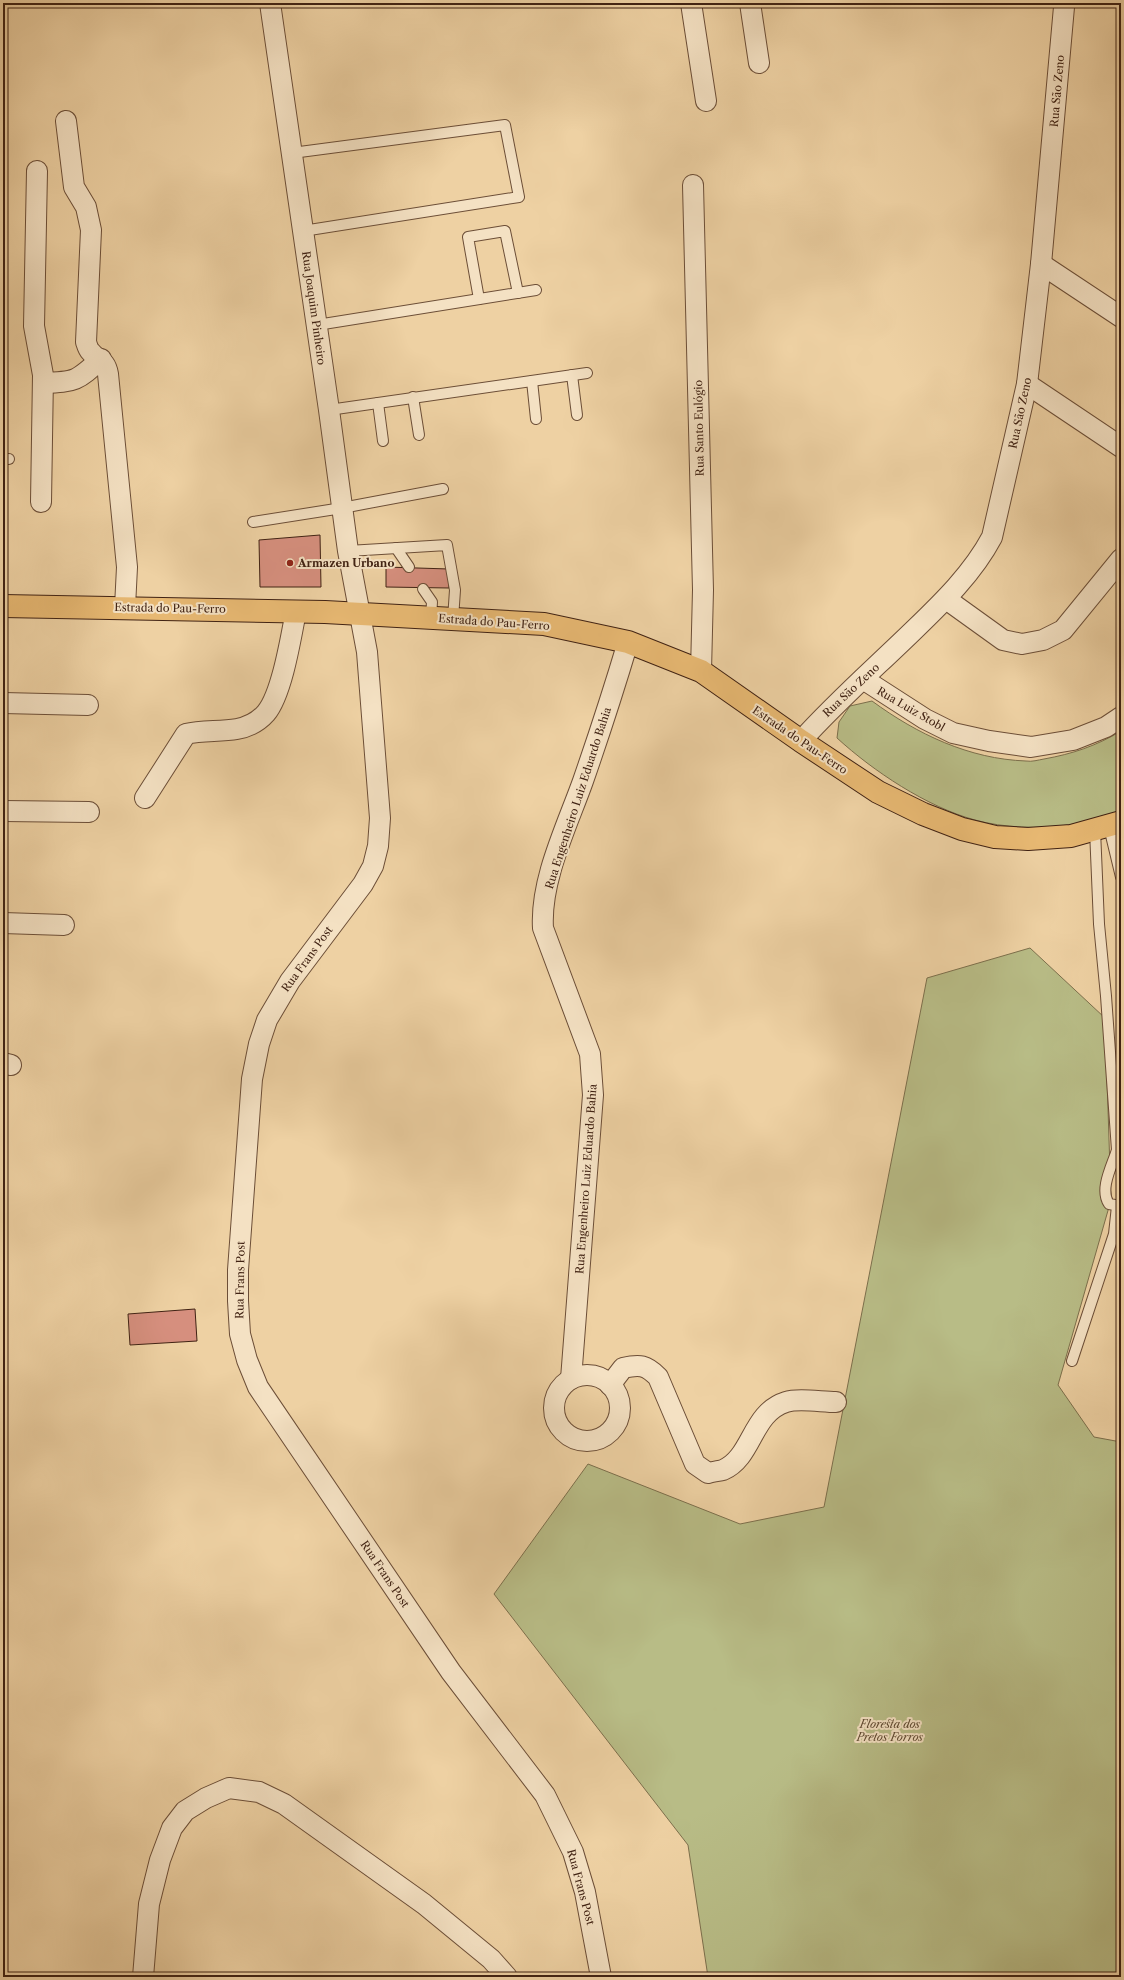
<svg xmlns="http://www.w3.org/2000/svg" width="1124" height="1980" viewBox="0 0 1124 1980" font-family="'Libre Caslon Text',serif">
	<rect width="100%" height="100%" fill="#eed1a3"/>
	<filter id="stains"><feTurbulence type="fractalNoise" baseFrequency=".005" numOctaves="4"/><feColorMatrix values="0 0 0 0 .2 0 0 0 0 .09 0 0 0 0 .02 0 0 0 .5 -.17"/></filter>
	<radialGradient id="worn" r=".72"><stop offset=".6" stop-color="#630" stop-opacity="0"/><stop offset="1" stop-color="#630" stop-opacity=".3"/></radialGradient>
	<g fill="#b8bc86" stroke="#7c6f4c">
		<path d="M 872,701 C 917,734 969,759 1026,761 C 1032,762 1038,760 1044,759 C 1072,754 1096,746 1121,731 L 1121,810 C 1105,819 1086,822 1068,825 C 1039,829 1004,828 975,820 C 927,807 873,771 837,738 L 839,722 L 850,706 Z"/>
		<path d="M 1030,948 L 1105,1018 L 1111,1200 L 1058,1385 L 1094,1437 L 1121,1442 L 1121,1977 L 708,1977 L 688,1845 L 494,1594 L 588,1464 L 740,1524 L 824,1507 L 927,978 Z"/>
	</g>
	<g fill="#d68f7e" stroke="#402213">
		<path d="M 320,535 L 321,587 L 260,587 L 259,540 Z"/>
		<path d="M 386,567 L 449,569 L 449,588 L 386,587 Z"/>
		<path d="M 195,1309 L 197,1341 L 130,1345 L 128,1314 Z"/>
	</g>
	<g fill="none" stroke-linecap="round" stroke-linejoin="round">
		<g stroke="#6c4e37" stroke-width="12">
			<g id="lane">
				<path d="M 292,153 L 505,125 L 519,197 L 303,231"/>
				<path d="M 479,299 L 468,237 L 505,231 L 518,293"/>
				<path d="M 317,325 L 536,290"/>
				<path d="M 572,375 L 577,415"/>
				<path d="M 532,381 L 536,419"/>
				<path d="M 413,397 L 419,435"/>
				<path d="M 378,403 L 383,441"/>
				<path d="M 329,410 L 587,373"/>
				<path d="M 3,459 L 9,459"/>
				<path d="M 253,522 L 342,508 L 443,489"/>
				<path d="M 396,548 L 409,567"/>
				<path d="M 348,551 L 447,545 L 455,590 L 453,619"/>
				<path d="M 423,589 L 432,602 L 431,617"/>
				<path d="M 1109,827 L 1121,877"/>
				<path d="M 1095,830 L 1099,924 L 1106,996 L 1117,1150 L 1121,1169"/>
				<path d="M 1117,1150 C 1112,1166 1099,1189 1109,1204 L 1121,1206"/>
				<path d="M 1072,1361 L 1114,1234 L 1117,1206"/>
			</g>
		</g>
		<g stroke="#6c4e37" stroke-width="22">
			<g id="street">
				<path d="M 270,3 L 329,410 L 348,551 L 367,652 L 380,818 L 378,846 L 373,866 L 363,884 L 290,981 L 267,1020 L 259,1044 L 252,1079 L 238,1270 L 238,1301 L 240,1334 L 247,1360 L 258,1387 L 451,1672 L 545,1795 L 573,1852 L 585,1892 L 601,1977"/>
				<path d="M 691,3 L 706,101"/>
				<path d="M 750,3 L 759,63"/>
				<path d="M 66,121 L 74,187 L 86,207 L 91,230 L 86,342 C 87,345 88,349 90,351 C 97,361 105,358 108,374 L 127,567 L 125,607"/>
				<path d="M 37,171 L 34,326 L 43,375 L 41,502"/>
				<path d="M 693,185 L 703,590 L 701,671"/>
				<path d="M 1041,264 L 1121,317"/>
				<path d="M 43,383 C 76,382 77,381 101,359"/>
				<path d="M 1027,384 L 1121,447"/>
				<path d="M 946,599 L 1003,640 L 1022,644 L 1043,640 L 1063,630 L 1121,559"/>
				<path d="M 863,679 L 925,719 L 953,733 L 989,741 L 1031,747 L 1073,740 L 1106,727 L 1121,717"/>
				<path d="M 3,703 L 88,705"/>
				<path d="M 801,741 C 836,702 876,667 914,630 C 942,603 973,573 992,537 L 1027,384 L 1041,264 L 1064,7"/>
				<path d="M 145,798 L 186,734 C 202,730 220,732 237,729 C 248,727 259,721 266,713 C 282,694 291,637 296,611"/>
				<path d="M 3,811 L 89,812"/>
				<path d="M 3,923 L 64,925"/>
				<path d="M 3,1063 L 11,1065"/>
				<circle cx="587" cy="1408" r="33"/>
				<path d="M 571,1379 L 593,1095 L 590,1054 L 543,928 C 540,880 567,826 583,781 C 599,735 614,689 628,642"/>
				<path d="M 610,1385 L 623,1368 C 640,1364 646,1365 658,1377 L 695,1464 L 708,1473 C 712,1472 718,1471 723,1470 C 753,1457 751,1413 786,1402 C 798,1398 822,1402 836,1402"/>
				<path d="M 143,1977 L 149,1904 L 160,1860 L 172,1828 L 185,1811 L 206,1798 L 229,1788 L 259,1792 L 284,1804 L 424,1904 L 491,1959 L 507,1977"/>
			</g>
		</g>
		<g stroke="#402213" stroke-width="24">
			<path id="primary" d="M 3,606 L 325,612 L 544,624 L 628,642 L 701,671 L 801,741 L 878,792 L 923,814 L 962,829 L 995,837 L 1028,839 L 1071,836 L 1121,822"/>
		</g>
		<use href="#lane" stroke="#f4e1c3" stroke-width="10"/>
		<use href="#street" stroke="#f4e1c3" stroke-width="20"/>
		<use href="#primary" stroke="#e7b872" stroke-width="22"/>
	</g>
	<circle fill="#8f2418" stroke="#f4e1c3" stroke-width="1.5" cx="290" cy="563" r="4"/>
	<g text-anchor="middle" stroke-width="4" stroke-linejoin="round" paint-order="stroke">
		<g font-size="11" fill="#402213" stroke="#f4e1c3">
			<text transform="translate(1057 91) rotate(-85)" y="4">Rua São Zeno</text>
			<text transform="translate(314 308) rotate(82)" y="4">Rua Joaquim Pinheiro</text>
			<text transform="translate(1020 413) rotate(-78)" y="4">Rua São Zeno</text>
			<text transform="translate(699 428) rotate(-91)" y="4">Rua Santo Eulógio</text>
			<text transform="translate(170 608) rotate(1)" y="4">Estrada do Pau-Ferro</text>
			<text transform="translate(494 622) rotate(4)" y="4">Estrada do Pau-Ferro</text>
			<text transform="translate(851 690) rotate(-43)" y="4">Rua São Zeno</text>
			<text transform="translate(911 709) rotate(30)" y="4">Rua Luiz Stobl</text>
			<text transform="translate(800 740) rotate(34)" y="4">Estrada do Pau-Ferro</text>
			<text transform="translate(578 798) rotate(-72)" y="4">Rua Engenheiro Luiz Eduardo Bahia</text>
			<text transform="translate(307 959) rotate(-54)" y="4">Rua Frans Post</text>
			<text transform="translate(586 1179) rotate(-86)" y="4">Rua Engenheiro Luiz Eduardo Bahia</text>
			<text transform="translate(240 1280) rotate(-89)" y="4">Rua Frans Post</text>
			<text transform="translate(385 1574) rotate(56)" y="4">Rua Frans Post</text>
			<text transform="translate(581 1887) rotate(75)" y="4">Rua Frans Post</text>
		</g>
		<g font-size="11" font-weight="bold" fill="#402213" stroke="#f4e1c3" text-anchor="start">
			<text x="298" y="567">Armazen Urbano</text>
		</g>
		<g font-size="11" font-style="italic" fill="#5e4830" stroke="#f4e1c3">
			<text x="890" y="1728">Floresta dos<tspan x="890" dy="13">Pretos Forros</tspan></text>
		</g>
	</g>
	<rect width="1124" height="1980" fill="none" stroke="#eed1a3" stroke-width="16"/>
	<rect x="4" y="4" width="1116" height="1972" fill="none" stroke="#402213" stroke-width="2"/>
	<rect x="8" y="8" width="1108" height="1964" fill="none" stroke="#402213"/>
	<rect width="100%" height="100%" filter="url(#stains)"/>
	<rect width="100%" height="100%" fill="url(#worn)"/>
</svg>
